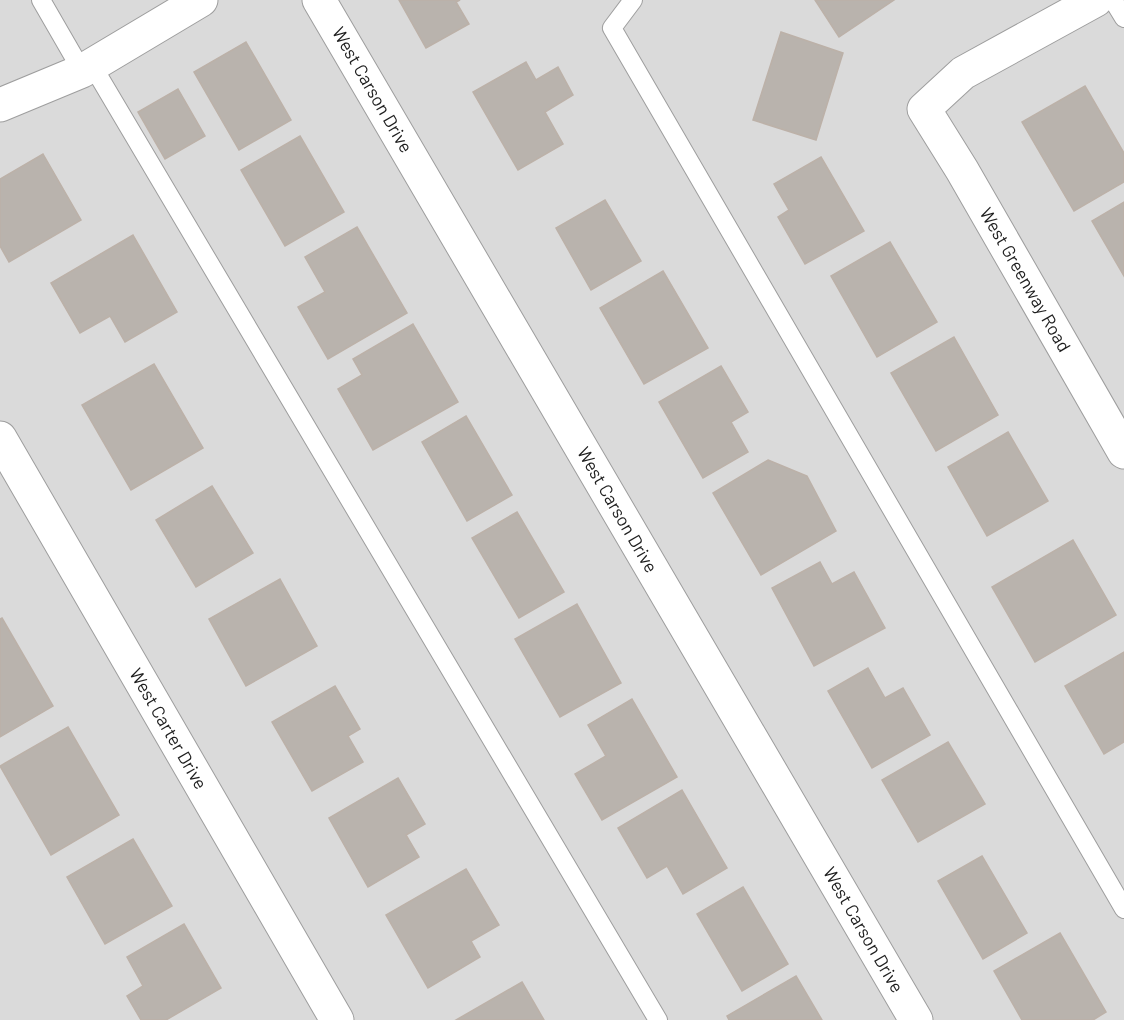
<svg xmlns="http://www.w3.org/2000/svg" width="1124" height="1020" viewBox="0 0 1124 1020" font-family="Barlow,sans-serif">
	<rect width="100%" height="100%" fill="#ece9e4"/>
	<rect fill="#dadada" x="0" y="0" width="1124" height="1020"/>
	<g fill="#b9b3ad" stroke="#bcb1a8" stroke-width="1.5">
		<path d="M 399,0 L 460,0 L 456,2 L 469,24 L 426,48 Z"/>
		<path d="M 815,0 L 894,0 L 839,37 Z"/>
		<path d="M 781,32 L 843,53 L 816,140 L 753,120 Z"/>
		<path d="M 246,42 L 291,120 L 239,150 L 194,72 Z"/>
		<path d="M 526,62 L 536,80 L 558,67 L 573,95 L 545,112 L 563,144 L 518,170 L 473,92 Z"/>
		<path d="M 1085,86 L 1124,153 L 1124,182 L 1074,211 L 1022,122 Z"/>
		<path d="M 178,89 L 205,136 L 165,159 L 138,112 Z"/>
		<path d="M 300,136 L 344,212 L 285,246 L 241,170 Z"/>
		<path d="M 43,154 L 81,220 L 9,262 L 0,246 L 0,179 Z"/>
		<path d="M 821,157 L 864,231 L 805,264 L 778,217 L 789,210 L 774,184 Z"/>
		<path d="M 605,200 L 641,261 L 591,290 L 556,228 Z"/>
		<path d="M 1124,202 L 1124,276 L 1092,221 Z"/>
		<path d="M 357,227 L 407,313 L 328,359 L 298,307 L 325,292 L 305,257 Z"/>
		<path d="M 133,235 L 177,312 L 125,342 L 110,316 L 80,333 L 51,283 Z"/>
		<path d="M 890,242 L 937,322 L 877,357 L 831,276 Z"/>
		<path d="M 663,271 L 708,348 L 644,384 L 600,308 Z"/>
		<path d="M 413,324 L 458,402 L 373,450 L 338,389 L 362,375 L 353,359 Z"/>
		<path d="M 954,337 L 998,415 L 936,451 L 891,373 Z"/>
		<path d="M 154,364 L 203,448 L 131,490 L 82,405 Z"/>
		<path d="M 721,366 L 748,412 L 731,422 L 748,452 L 703,478 L 659,402 Z"/>
		<path d="M 466,416 L 512,495 L 467,521 L 422,442 Z"/>
		<path d="M 1008,432 L 1048,501 L 987,536 L 948,467 Z"/>
		<path d="M 768,460 L 807,476 L 836,531 L 761,575 L 713,493 Z"/>
		<path d="M 212,486 L 253,553 L 196,587 L 156,520 Z"/>
		<path d="M 517,512 L 564,592 L 519,618 L 472,538 Z"/>
		<path d="M 1073,540 L 1116,615 L 1035,662 L 992,587 Z"/>
		<path d="M 820,562 L 832,584 L 854,572 L 885,628 L 814,666 L 772,588 Z"/>
		<path d="M 280,579 L 317,646 L 246,686 L 209,619 Z"/>
		<path d="M 577,604 L 621,683 L 560,717 L 515,639 Z"/>
		<path d="M 2,618 L 53,706 L 0,737 L 0,619 Z"/>
		<path d="M 1124,652 L 1124,742 L 1104,754 L 1065,686 Z"/>
		<path d="M 868,668 L 885,698 L 903,688 L 930,735 L 872,768 L 828,691 Z"/>
		<path d="M 335,686 L 360,729 L 348,736 L 363,762 L 312,791 L 272,722 Z"/>
		<path d="M 632,699 L 677,777 L 602,820 L 575,774 L 606,756 L 588,725 Z"/>
		<path d="M 68,727 L 119,815 L 51,855 L 0,766 Z"/>
		<path d="M 948,742 L 985,804 L 918,842 L 882,780 Z"/>
		<path d="M 398,778 L 425,824 L 406,835 L 419,857 L 368,887 L 329,818 Z"/>
		<path d="M 682,790 L 727,868 L 683,894 L 667,866 L 647,878 L 618,828 Z"/>
		<path d="M 133,839 L 172,906 L 105,944 L 67,877 Z"/>
		<path d="M 982,856 L 1027,933 L 983,959 L 938,881 Z"/>
		<path d="M 466,869 L 499,925 L 471,941 L 480,957 L 428,988 L 386,915 Z"/>
		<path d="M 743,887 L 788,964 L 742,991 L 697,914 Z"/>
		<path d="M 184,924 L 221,988 L 166,1020 L 141,1020 L 127,996 L 143,986 L 127,957 Z"/>
		<path d="M 1060,933 L 1106,1012 L 1093,1020 L 1022,1020 L 994,971 Z"/>
		<path d="M 796,976 L 822,1020 L 729,1020 L 727,1016 Z"/>
		<path d="M 522,982 L 544,1020 L 456,1020 Z"/>
	</g>
	<g fill="none" stroke-linecap="round" stroke-linejoin="round">
		<g stroke="#9e9e9e" stroke-width="20">
			<g id="service">
				<path d="M 41,0 L 82,71"/>
				<path d="M 633,0 L 612,28 L 1124,909"/>
				<path d="M 1113,0 L 1124,18"/>
				<path d="M 92,65 L 658,1020"/>
			</g>
		</g>
		<g stroke="#9e9e9e" stroke-width="35">
			<g id="minor">
				<path d="M 319,0 L 916,1020"/>
				<path d="M 1096,0 L 963,73 L 924,109 L 962,170 L 1124,452"/>
				<path d="M 0,105 L 82,71 L 201,0"/>
				<path d="M 0,438 L 337,1020"/>
			</g>
		</g>
		<use href="#service" stroke="#fff" stroke-width="18"/>
		<use href="#minor" stroke="#fff" stroke-width="33"/>
	</g>
	<g text-anchor="middle" stroke-width="5" stroke-linejoin="round" paint-order="stroke">
		<g font-size="18" fill="#1d1d1d" stroke="#fff">
			<text transform="translate(372 90) rotate(60)" y="6">West Carson Drive</text>
			<text transform="translate(1025 280) rotate(60)" y="6">West Greenway Road</text>
			<text transform="translate(617 510) rotate(60)" y="6">West Carson Drive</text>
			<text transform="translate(168 729) rotate(60)" y="6">West Carter Drive</text>
			<text transform="translate(863 930) rotate(60)" y="6">West Carson Drive</text>
		</g>
	</g>
</svg>
